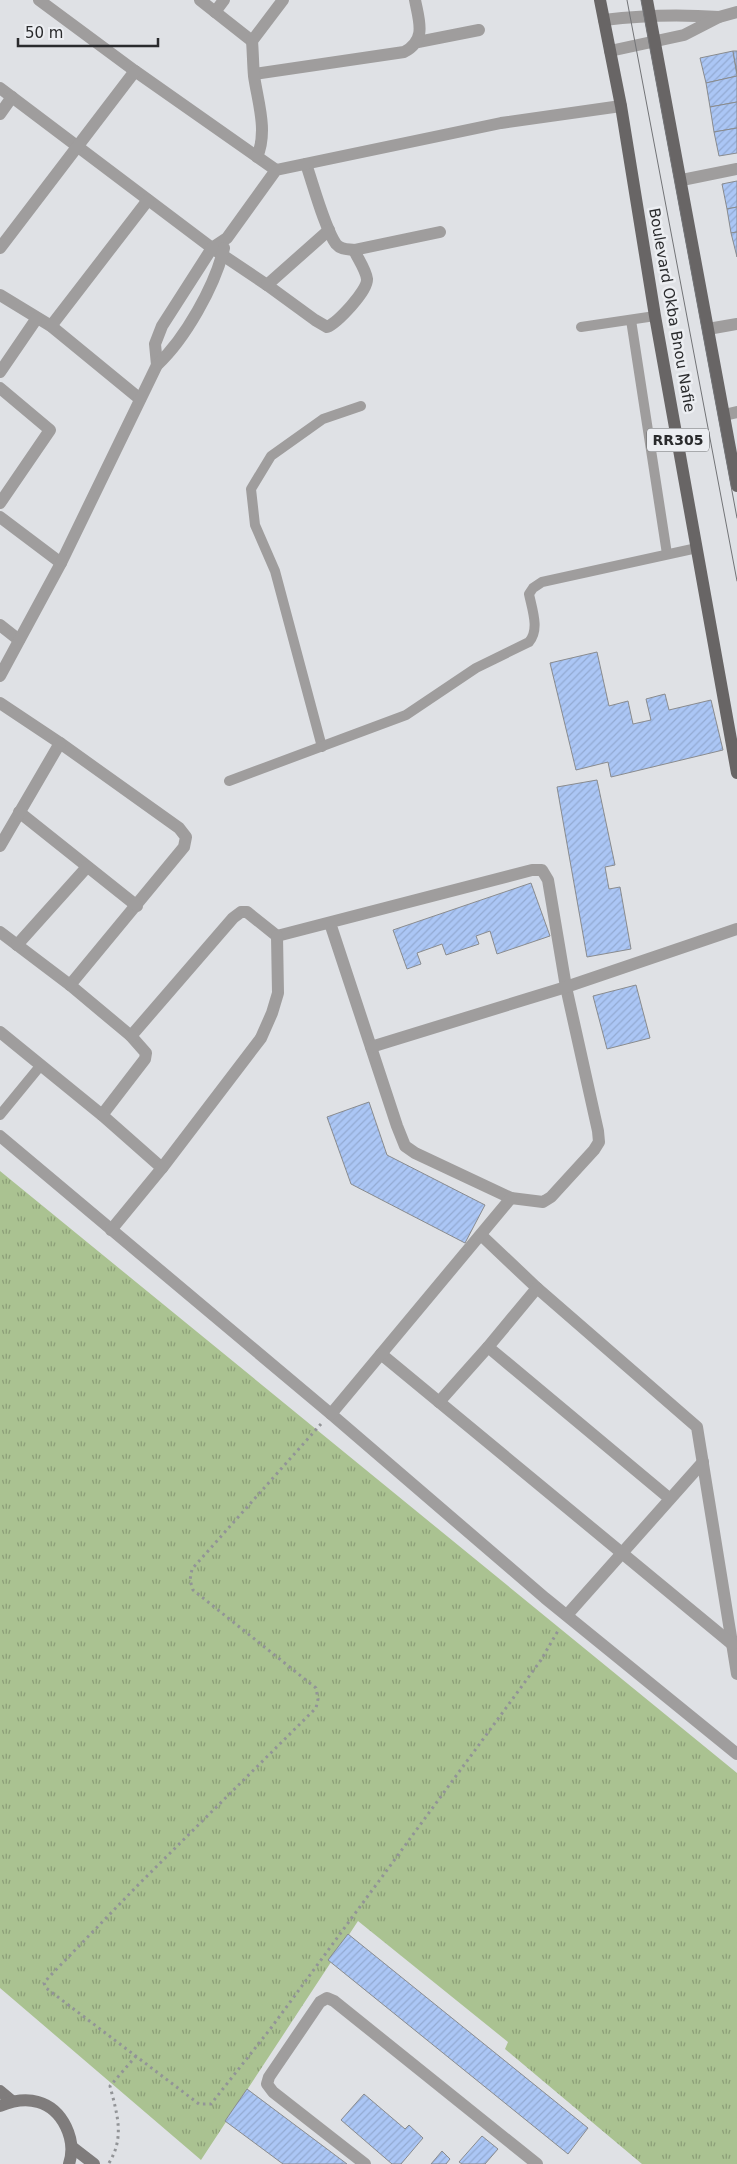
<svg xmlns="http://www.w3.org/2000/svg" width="737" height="2164" viewBox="0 0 737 2164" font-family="'DejaVu Sans',sans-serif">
	<defs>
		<pattern id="grass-tufts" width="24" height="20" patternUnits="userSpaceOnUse" patternTransform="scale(1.25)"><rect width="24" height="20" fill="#aac291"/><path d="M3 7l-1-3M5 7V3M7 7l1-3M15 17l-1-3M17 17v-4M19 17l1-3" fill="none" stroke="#8b9e77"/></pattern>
		<pattern id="building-hatch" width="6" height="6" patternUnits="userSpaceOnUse" patternTransform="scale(1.25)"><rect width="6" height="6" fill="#abc6f5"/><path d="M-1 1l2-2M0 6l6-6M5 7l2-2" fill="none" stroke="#93aad2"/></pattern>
	</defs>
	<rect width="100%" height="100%" fill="#dfe1e5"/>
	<path fill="url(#grass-tufts)" d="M 0,1171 L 737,1773 L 737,2164 L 642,2164 L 505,2049 L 508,2042 L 358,1921 L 201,2160 L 0,1988 Z"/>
	<g fill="url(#building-hatch)" stroke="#898b8e">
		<path d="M 733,51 L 737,76 L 706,83 L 700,58 Z"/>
		<path d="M 733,51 L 737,51 L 737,73 Z"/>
		<path d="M 737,76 L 737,102 L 710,107 L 706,83 Z"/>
		<path d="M 737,102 L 737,128 L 714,132 L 710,107 Z"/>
		<path d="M 737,128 L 737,153 L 719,156 L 714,132 Z"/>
		<path d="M 737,181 L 737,207 L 727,209 L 722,184 Z"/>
		<path d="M 737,207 L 737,232 L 731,233 L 727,209 Z"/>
		<path d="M 737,232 L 737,257 L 731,233 Z"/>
		<path d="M 597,652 L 609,706 L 628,701 L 633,724 L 651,720 L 646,699 L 665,694 L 669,710 L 711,700 L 723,750 L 611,777 L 608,762 L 576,770 L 550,663 Z"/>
		<path d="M 597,780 L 615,865 L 605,867 L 609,889 L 620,887 L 631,949 L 587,957 L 557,787 Z"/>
		<path d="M 531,883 L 550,936 L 497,954 L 490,931 L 476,936 L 479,944 L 446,955 L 442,944 L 417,953 L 421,964 L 407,969 L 393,930 Z"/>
		<path d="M 636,985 L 650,1038 L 607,1049 L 593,996 Z"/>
		<path d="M 369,1102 L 387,1155 L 485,1205 L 465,1243 L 351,1184 L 327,1117 Z"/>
		<path d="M 348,1934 L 588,2128 L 568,2154 L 328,1960 Z"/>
		<path d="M 247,2089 L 347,2164 L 283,2164 L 225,2121 Z"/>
		<path d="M 364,2094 L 405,2129 L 409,2125 L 423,2138 L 401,2164 L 392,2164 L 341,2120 Z"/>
		<path d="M 482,2136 L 498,2149 L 485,2164 L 462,2164 L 459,2162 Z"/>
		<path d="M 442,2151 L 450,2159 L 446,2164 L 431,2164 Z"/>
	</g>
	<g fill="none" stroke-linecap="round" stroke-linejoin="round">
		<g stroke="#929497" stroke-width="3" stroke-dasharray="2.5 4" stroke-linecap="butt">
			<path d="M 321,1424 L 192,1569 L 190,1580 L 193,1590 L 316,1688 L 318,1699 L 316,1708 L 140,1883 L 49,1977 L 44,1983 L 46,1988 L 199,2104 L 211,2104 L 271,2028 L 514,1697 L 541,1660 L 559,1629"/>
			<path d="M 109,2163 C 125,2137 117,2114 110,2086 L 136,2056"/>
		</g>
		<g stroke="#9f9d9d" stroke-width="10">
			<path d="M 631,320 L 667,554"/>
			<path d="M 581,327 L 655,316"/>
			<path d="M 322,747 L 275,571 L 255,525 L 251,489 L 271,456 L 323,419 L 361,406"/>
			<path d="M 229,781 L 406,715 L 476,668 L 529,642 C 540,630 532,609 529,594 L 533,588 L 542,582 L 697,548"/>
			<path d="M 0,1115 L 41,1065"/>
		</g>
		<g stroke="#9f9d9d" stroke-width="12">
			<path d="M 39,0 L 135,71 L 276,170"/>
			<path d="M 200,0 L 252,41"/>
			<path d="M 215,12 L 224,0"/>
			<path d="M 604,20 C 643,15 679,14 719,17"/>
			<path d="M 418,42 L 479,30"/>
			<path d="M 610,51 L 684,35 L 719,17 L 737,12"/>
			<path d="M 254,74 L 404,52 C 427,40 419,21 415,0"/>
			<path d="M 0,88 L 212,248 L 267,285 L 315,320 L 327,327 C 337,323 368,291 367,279 C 366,270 358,259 354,250"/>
			<path d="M 0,114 L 12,97"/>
			<path d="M 257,157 C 268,131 258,103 254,76 C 253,65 253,53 252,41 L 283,0"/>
			<path d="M 306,164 C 313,184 325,229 336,244 C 341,250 348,249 354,250 L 440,232"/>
			<path d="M 682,180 L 737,169"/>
			<path d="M 0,248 L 135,71"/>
			<path d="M 267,285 L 329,230"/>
			<path d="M 0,295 L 51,326 L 140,399"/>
			<path d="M 51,326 L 148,200"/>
			<path d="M 708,329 L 737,324"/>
			<path d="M 157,365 L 155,344 L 162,326 L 212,248 L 227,238 L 276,170 L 501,123 L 621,106"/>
			<path d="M 0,372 L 37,318"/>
			<path d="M 0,388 L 50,430 L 0,503"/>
			<path d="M 724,415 L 737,412"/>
			<path d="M 0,517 L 61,563"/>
			<path d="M 0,625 L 19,640"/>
			<path d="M 0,676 L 61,563 L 157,365 C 185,339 215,286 224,248"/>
			<path d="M 0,703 L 60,743 L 179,828 L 186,837 L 184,847 L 70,985"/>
			<path d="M 19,812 L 137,906"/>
			<path d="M 0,846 L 60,743"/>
			<path d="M 0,932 L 70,985 L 131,1036 L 146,1053 L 145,1059 L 102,1115"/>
			<path d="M 277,936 L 532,870 L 542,870 L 548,880 L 566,987 L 598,1131 L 599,1142 L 594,1150 L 551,1197 L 543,1202 L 511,1198 L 415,1153 L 405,1146 L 397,1126 L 330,923"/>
			<path d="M 17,945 L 87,867"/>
			<path d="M 0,1032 L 102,1115 L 162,1168"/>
			<path d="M 131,1036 L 233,918 L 241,912 L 247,912 L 277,936"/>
			<path d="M 371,1047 L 566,987 L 737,929"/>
			<path d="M 0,1136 L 331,1414 L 545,1598 L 737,1754"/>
			<path d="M 111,1230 L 162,1168 L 261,1038 L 272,1013 L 278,993 L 277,936"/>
			<path d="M 481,1235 L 537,1288 L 697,1427 L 737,1674"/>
			<path d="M 488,1347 L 669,1498"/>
			<path d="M 381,1354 L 732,1644"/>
			<path d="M 439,1402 L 488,1347 L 537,1288"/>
			<path d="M 331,1414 L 511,1198"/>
			<path d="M 567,1615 L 703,1462"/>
			<path d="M 365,2164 L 273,2092 L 267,2084 L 269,2077 L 320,2002 L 327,1998 L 334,2001 L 537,2164"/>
		</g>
		<g stroke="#7f7c7c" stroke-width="12">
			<path d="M 0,2091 L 12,2101"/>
			<path d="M 0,2106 C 12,2101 25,2098 38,2102 C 63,2109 77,2140 69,2164"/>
			<path d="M 72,2147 L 94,2164"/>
		</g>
		<g stroke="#686565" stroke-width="12">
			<path d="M 600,0 L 621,106 L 655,316 L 737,773"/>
			<path d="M 647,0 L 737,486"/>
		</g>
		<g stroke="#727376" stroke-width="1">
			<path d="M 627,0 L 737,581"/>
			<path d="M 641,0 L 737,518"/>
		</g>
	</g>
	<g text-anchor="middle" stroke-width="5" stroke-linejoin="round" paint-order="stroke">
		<rect fill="#eceef2" stroke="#646668" stroke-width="1" x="647" y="428.5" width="62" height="23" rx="4"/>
		<g font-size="14" font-weight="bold" fill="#2a2b2d">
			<text x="678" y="445">RR305</text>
		</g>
		<g font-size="15" fill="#2a2b2d" stroke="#eceef2">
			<text transform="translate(672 310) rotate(80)" y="5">Boulevard Okba Bnou Nafie</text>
		</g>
	</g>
	<path d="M18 38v8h140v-8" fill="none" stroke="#2a2b2d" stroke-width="2.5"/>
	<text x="25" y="38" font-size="15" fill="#2a2b2d" stroke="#eceef2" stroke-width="4" paint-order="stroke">50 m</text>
</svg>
